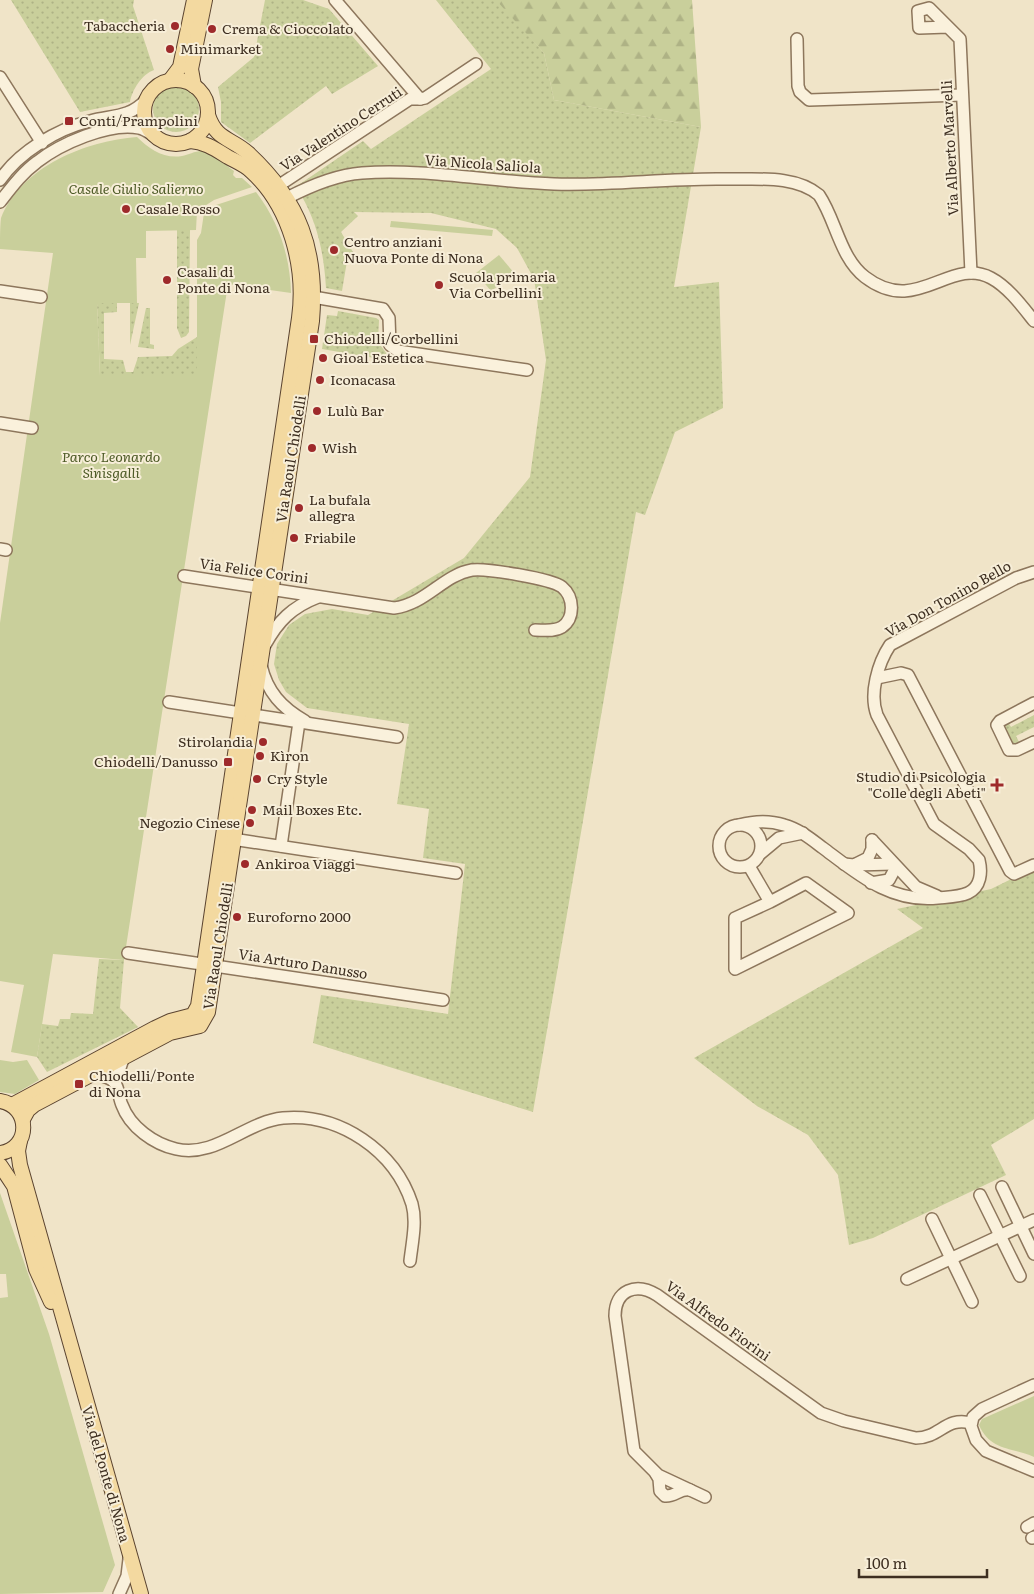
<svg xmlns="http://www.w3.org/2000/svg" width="1034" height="1594" viewBox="0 0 1034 1594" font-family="Literata,serif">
	<defs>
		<pattern id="grass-dots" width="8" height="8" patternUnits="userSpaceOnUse" patternTransform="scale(1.25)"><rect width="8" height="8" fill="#c9cf9b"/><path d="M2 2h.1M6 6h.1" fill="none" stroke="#aeb285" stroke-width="1.8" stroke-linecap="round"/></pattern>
		<pattern id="forest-firs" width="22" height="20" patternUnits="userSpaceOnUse" patternTransform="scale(1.25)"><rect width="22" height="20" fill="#c9cf9b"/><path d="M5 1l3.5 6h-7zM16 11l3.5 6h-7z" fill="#aeb285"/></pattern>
	</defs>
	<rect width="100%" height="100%" fill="#f0e4c8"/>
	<g fill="url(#grass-dots)">
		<path d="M 11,0 L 134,0 L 133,6 L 154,70 C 142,74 132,90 130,102 L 80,112 Z"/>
		<path d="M 265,0 L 303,0 L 329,9 L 378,66 L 332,94 L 326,86 L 250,143 L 221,122 L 221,102 L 218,87 L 254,57 Z"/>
		<path d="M 436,0 L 498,0 L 544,53 L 554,100 L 701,127 L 674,287 L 719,282 L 723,408 L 675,432 L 645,515 L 636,512 L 533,1112 L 313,1043 L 321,995 L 448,1014 L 465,864 L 423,858 L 429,809 L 397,804 L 409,724 L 307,708 L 286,692 L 279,680 L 274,664 L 277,644 L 289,625 L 305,614 L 332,609 L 368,615 L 464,558 L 530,477 L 546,360 L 534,279 L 517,248 L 496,229 L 431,213 L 354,212 L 358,216 L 341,232 L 353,252 L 348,255 L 342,291 L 326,288 C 324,255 318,224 301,195 L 321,187 L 297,186 L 363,141 L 371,149 L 491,69 Z"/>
		<circle cx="176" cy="109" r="23"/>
		<path d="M 177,230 L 190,230 L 189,332 L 186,336 L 181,338 L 177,328 Z"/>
		<path d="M 97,303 L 117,303 L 117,312 L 104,313 L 104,359 L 123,360 L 126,372 L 133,372 L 138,357 L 172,356 L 178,349 L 197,337 L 197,376 L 100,376 Z"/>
		<path d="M 130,303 L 139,303 L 130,345 Z"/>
		<path d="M 146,308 L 150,308 L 150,344 L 154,345 L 154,349 L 138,347 Z"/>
		<path d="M 338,311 L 376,318 L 379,320 L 378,342 L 392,361 L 322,349 L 327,315 L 337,316 Z"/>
		<path d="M 1034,715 L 1034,727 L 1016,736 L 1019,742 L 1013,744 L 1004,724 L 1008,722 L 1011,727 Z"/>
		<path d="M 1034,868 L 1034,1119 L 991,1145 L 1006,1175 L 873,1238 L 849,1245 L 838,1175 L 808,1135 L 757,1106 L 694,1058 L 923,928 L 897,909 L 991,889 Z"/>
		<path d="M 99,959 L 124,960 L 120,1008 L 138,1027 L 47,1072 L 37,1057 L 42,1024 L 58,1026 L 60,1019 L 70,1019 L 71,1013 L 93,1014 Z"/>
	</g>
	<path fill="url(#forest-firs)" d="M 496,0 L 692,0 L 701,127 L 554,100 L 544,53 Z"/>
	<g fill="#c9cf9b">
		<path d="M 137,137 C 149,149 164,159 182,156 C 188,155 195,151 201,151 C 212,152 226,165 234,171 L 233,175 L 236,178 L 242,178 L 252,187 L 214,200 L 197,211 L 196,230 L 146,231 L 146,258 L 136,258 L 137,303 L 97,303 L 100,376 L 197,376 L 197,240 L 201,233 L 204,213 L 216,205 L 256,192 C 279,222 290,256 291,293 L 228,284 L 124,960 L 53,954 L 37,1057 L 11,1052 L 24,985 L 0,981 L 0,623 L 53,253 L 0,249 C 0,240 0,226 1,218 C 22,166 86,141 137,137 Z"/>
		<path d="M 391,221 L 493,230 L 492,236 L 390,227 Z"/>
		<path d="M 499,255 L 515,274 L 491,291 L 476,273 Z"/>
		<path d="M 0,1060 L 13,1062 L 27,1060 L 39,1080 L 15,1094 L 0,1092 Z"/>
		<path d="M 0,1193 L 49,1334 L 115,1565 L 103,1592 L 0,1594 L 0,1298 L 8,1297 L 6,1274 L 0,1274 Z"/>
		<path d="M 1034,1396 L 1034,1457 C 1012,1447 990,1451 979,1425 L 982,1419 Z"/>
	</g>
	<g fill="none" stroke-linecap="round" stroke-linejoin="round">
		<g stroke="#8d765c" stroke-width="14">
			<g id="minor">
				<path d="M 948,27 L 919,28 L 918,11 L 929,8 L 960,39 L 971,273"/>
				<path d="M 797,39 L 798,86 L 800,92 L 809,100 L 962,95"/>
				<path d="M 0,77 L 42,143"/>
				<path d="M 420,99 L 425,98 L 476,64"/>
				<path d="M 0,180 C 19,152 57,129 90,121 C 113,115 129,118 146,100"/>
				<path d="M 278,186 L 410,99 L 420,99 L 335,0"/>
				<path d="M 287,198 C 310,186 335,175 362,173 C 422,168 492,182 554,184 C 611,186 667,178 724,179 C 754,180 794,174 819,195 C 836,220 840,258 865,277 C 917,317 949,256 991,278 C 1008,287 1022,306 1034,321"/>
				<path d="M 0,202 C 11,188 22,173 37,162 C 60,144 109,122 139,128 C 145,129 151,134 156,137"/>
				<path d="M 0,291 L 41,297"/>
				<path d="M 305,299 L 319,298 L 383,309 L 389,318 L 390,345 L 398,351 L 527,370"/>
				<path d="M 0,423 L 32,428"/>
				<path d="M 0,549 L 6,550"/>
				<path d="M 184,576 L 394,608 C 426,604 443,575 472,570 C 486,568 552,579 562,587 C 574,597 575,618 562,627 C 554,632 543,630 535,630"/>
				<path d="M 265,645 C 278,621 292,607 318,597"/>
				<path d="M 261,665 C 267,692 282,708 305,721"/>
				<path d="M 877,678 L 901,673 L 908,675 L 1010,871 L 1014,874 L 1034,865"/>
				<path d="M 169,702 L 397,737"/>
				<path d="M 1034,703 L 1000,721 L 997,725 L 1009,750 L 1017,750 L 1034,742"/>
				<circle cx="740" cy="846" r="21"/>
				<path d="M 739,825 C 754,821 769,820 784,825 C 799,829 811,839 823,848 C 859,875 891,903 938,898 C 948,897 959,897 968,893 C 981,887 982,872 979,860 L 969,849 L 934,824 L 877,715 C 869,694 878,663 890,645 L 1016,578 L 1034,572"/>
				<path d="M 226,838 L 456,873"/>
				<path d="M 872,840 L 916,887 L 937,896"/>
				<path d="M 281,846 L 299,722"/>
				<path d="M 761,853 L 779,838 L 803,833"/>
				<path d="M 844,864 L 854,865 L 868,858 L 872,849 L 872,840"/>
				<path d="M 855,865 L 893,864"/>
				<path d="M 749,866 L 770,902 L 806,883 L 848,913 L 735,969 L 735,918 L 770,902"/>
				<path d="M 871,883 L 889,880 L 896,867"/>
				<path d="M 128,953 L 443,1000"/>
				<path d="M 91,1073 C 99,1075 110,1076 115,1083 C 119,1089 119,1099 122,1105 C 130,1127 154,1144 176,1149 C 216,1158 245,1122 283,1118 C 340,1113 395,1151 412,1204 C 417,1222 412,1243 410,1261"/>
				<path d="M 115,1083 L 124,1056"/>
				<path d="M 1002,1187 L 1034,1254"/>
				<path d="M 980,1195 L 1020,1276"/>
				<path d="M 932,1219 L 972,1302"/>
				<path d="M 907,1279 L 1034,1220"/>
				<path d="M 1034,1385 L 982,1409 L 973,1417 L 971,1426 L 976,1440 L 986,1451 L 1034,1471"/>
				<path d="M 656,1474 L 659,1479 L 660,1491 L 665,1496 C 675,1497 680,1488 690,1490"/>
				<path d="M 705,1497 L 658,1475 L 634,1451 L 615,1316 C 615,1290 636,1282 657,1295 L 821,1413 L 844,1421 L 916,1438 C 940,1438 946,1416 971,1423"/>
				<path d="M 1027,1527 L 1034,1523"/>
				<path d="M 1032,1538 L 1034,1537"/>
				<path d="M 119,1594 L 127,1576 L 129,1559"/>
			</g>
		</g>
		<g stroke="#5b4430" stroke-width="16">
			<g id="major">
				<path d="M 171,79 L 180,67 L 194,0"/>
				<circle cx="176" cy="112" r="32"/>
				<path d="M 194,86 L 191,69 L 205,0"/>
				<path d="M 0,1101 C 31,1106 31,1149 0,1153"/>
				<path d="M 12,1105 L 155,1028 L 170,1021 L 193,1015 L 198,1006 L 299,318 C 306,267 290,206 251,171 C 245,165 235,161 228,157 C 215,149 205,142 190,141"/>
				<path d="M 23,1119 L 28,1110 L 34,1105 L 170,1033 L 200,1026 L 208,1012 L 312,321 C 318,251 300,201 248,153 C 231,138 216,140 208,115"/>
				<path d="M 20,1141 L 18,1151 L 20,1165 L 141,1594"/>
				<path d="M 0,1165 L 14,1186 L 36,1269 L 51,1302"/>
			</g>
		</g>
		<use href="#minor" stroke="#faf1dc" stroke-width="11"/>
		<use href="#major" stroke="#f3d9a0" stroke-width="14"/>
	</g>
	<g fill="#9e2a2b" stroke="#f7eed8" stroke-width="2">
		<circle cx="175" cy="26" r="5"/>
		<circle cx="212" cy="29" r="5"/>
		<circle cx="170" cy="49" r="5"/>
		<rect x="64" y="116" width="10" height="10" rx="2.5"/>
		<circle cx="126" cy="209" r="5"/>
		<circle cx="334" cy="250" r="5"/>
		<circle cx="167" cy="280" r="5"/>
		<circle cx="439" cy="285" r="5"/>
		<rect x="309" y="334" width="10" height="10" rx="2.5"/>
		<circle cx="323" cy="358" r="5"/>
		<circle cx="320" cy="380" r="5"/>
		<circle cx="317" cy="411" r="5"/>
		<circle cx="312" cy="448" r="5"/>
		<circle cx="299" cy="508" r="5"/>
		<circle cx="294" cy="538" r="5"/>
		<circle cx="263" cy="742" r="5"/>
		<circle cx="260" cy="756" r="5"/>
		<rect x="223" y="757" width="10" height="10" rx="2.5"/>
		<circle cx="257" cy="779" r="5"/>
		<path d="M994.5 777.5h5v5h5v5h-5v5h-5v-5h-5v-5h5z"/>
		<circle cx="252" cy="810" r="5"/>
		<circle cx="250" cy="823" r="5"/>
		<circle cx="245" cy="864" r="5"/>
		<circle cx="237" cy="917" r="5"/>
		<rect x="74" y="1079" width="10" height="10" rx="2.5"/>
	</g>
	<g text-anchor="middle" stroke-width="4" stroke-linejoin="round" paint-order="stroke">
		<g font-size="14" fill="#3d2e20" stroke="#f7eed8" text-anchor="start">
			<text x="165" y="31" text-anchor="end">Tabaccheria</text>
			<text x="222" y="34">Crema &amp; Cioccolato</text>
			<text x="180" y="54">Minimarket</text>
			<text x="79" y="126">Conti/Prampolini</text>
			<text x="136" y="214">Casale Rosso</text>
			<text x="344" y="247">Centro anziani<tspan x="344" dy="16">Nuova Ponte di Nona</tspan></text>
			<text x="177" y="277">Casali di<tspan x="177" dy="16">Ponte di Nona</tspan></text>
			<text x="449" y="282">Scuola primaria<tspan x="449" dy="16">Via Corbellini</tspan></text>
			<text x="324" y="344">Chiodelli/Corbellini</text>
			<text x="333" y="363">Gioal Estetica</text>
			<text x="330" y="385">Iconacasa</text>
			<text x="327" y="416">Lulù Bar</text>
			<text x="322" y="453">Wish</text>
			<text x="309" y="505">La bufala<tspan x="309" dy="16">allegra</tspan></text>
			<text x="304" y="543">Friabile</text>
			<text x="253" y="747" text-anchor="end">Stirolandia</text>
			<text x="270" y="761">Kìron</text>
			<text x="218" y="767" text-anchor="end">Chiodelli/Danusso</text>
			<text x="986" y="782" text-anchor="end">Studio di Psicologia<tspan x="986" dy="16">"Colle degli Abeti"</tspan></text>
			<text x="267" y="784">Cry Style</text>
			<text x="262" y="815">Mail Boxes Etc.</text>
			<text x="240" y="828" text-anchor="end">Negozio Cinese</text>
			<text x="255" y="869">Ankiroa Viaggi</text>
			<text x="247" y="922">Euroforno 2000</text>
			<text x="89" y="1081">Chiodelli/Ponte<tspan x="89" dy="16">di Nona</tspan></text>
		</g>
		<g font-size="14" fill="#3d2e20" stroke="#f7eed8">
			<text transform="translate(341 129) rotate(-33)" y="5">Via Valentino Cerruti</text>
			<text transform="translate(950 148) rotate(-93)" y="5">Via Alberto Marvelli</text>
			<text transform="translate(483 164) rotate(4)" y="5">Via Nicola Saliola</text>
			<text transform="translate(291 459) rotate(-81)" y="5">Via Raoul Chiodelli</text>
			<text transform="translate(254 571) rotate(8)" y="5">Via Felice Corini</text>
			<text transform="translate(948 599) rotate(-29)" y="5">Via Don Tonino Bello</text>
			<text transform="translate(218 946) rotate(-81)" y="5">Via Raoul Chiodelli</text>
			<text transform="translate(303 964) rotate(9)" y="5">Via Arturo Danusso</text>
			<text transform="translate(718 1321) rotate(36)" y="5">Via Alfredo Fiorini</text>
			<text transform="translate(106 1474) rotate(74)" y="5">Via del Ponte di Nona</text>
		</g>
		<g font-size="14" font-style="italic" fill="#4d5a26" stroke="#f7eed8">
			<text x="136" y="194">Casale Giulio Salierno</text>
			<text x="111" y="462">Parco Leonardo<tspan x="111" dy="16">Sinisgalli</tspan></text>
		</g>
	</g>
	<path d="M859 1569v8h128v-8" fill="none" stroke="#3d2e20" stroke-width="2.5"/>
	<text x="866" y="1569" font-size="15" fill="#3d2e20" stroke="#f7eed8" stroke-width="4" paint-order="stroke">100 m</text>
</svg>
